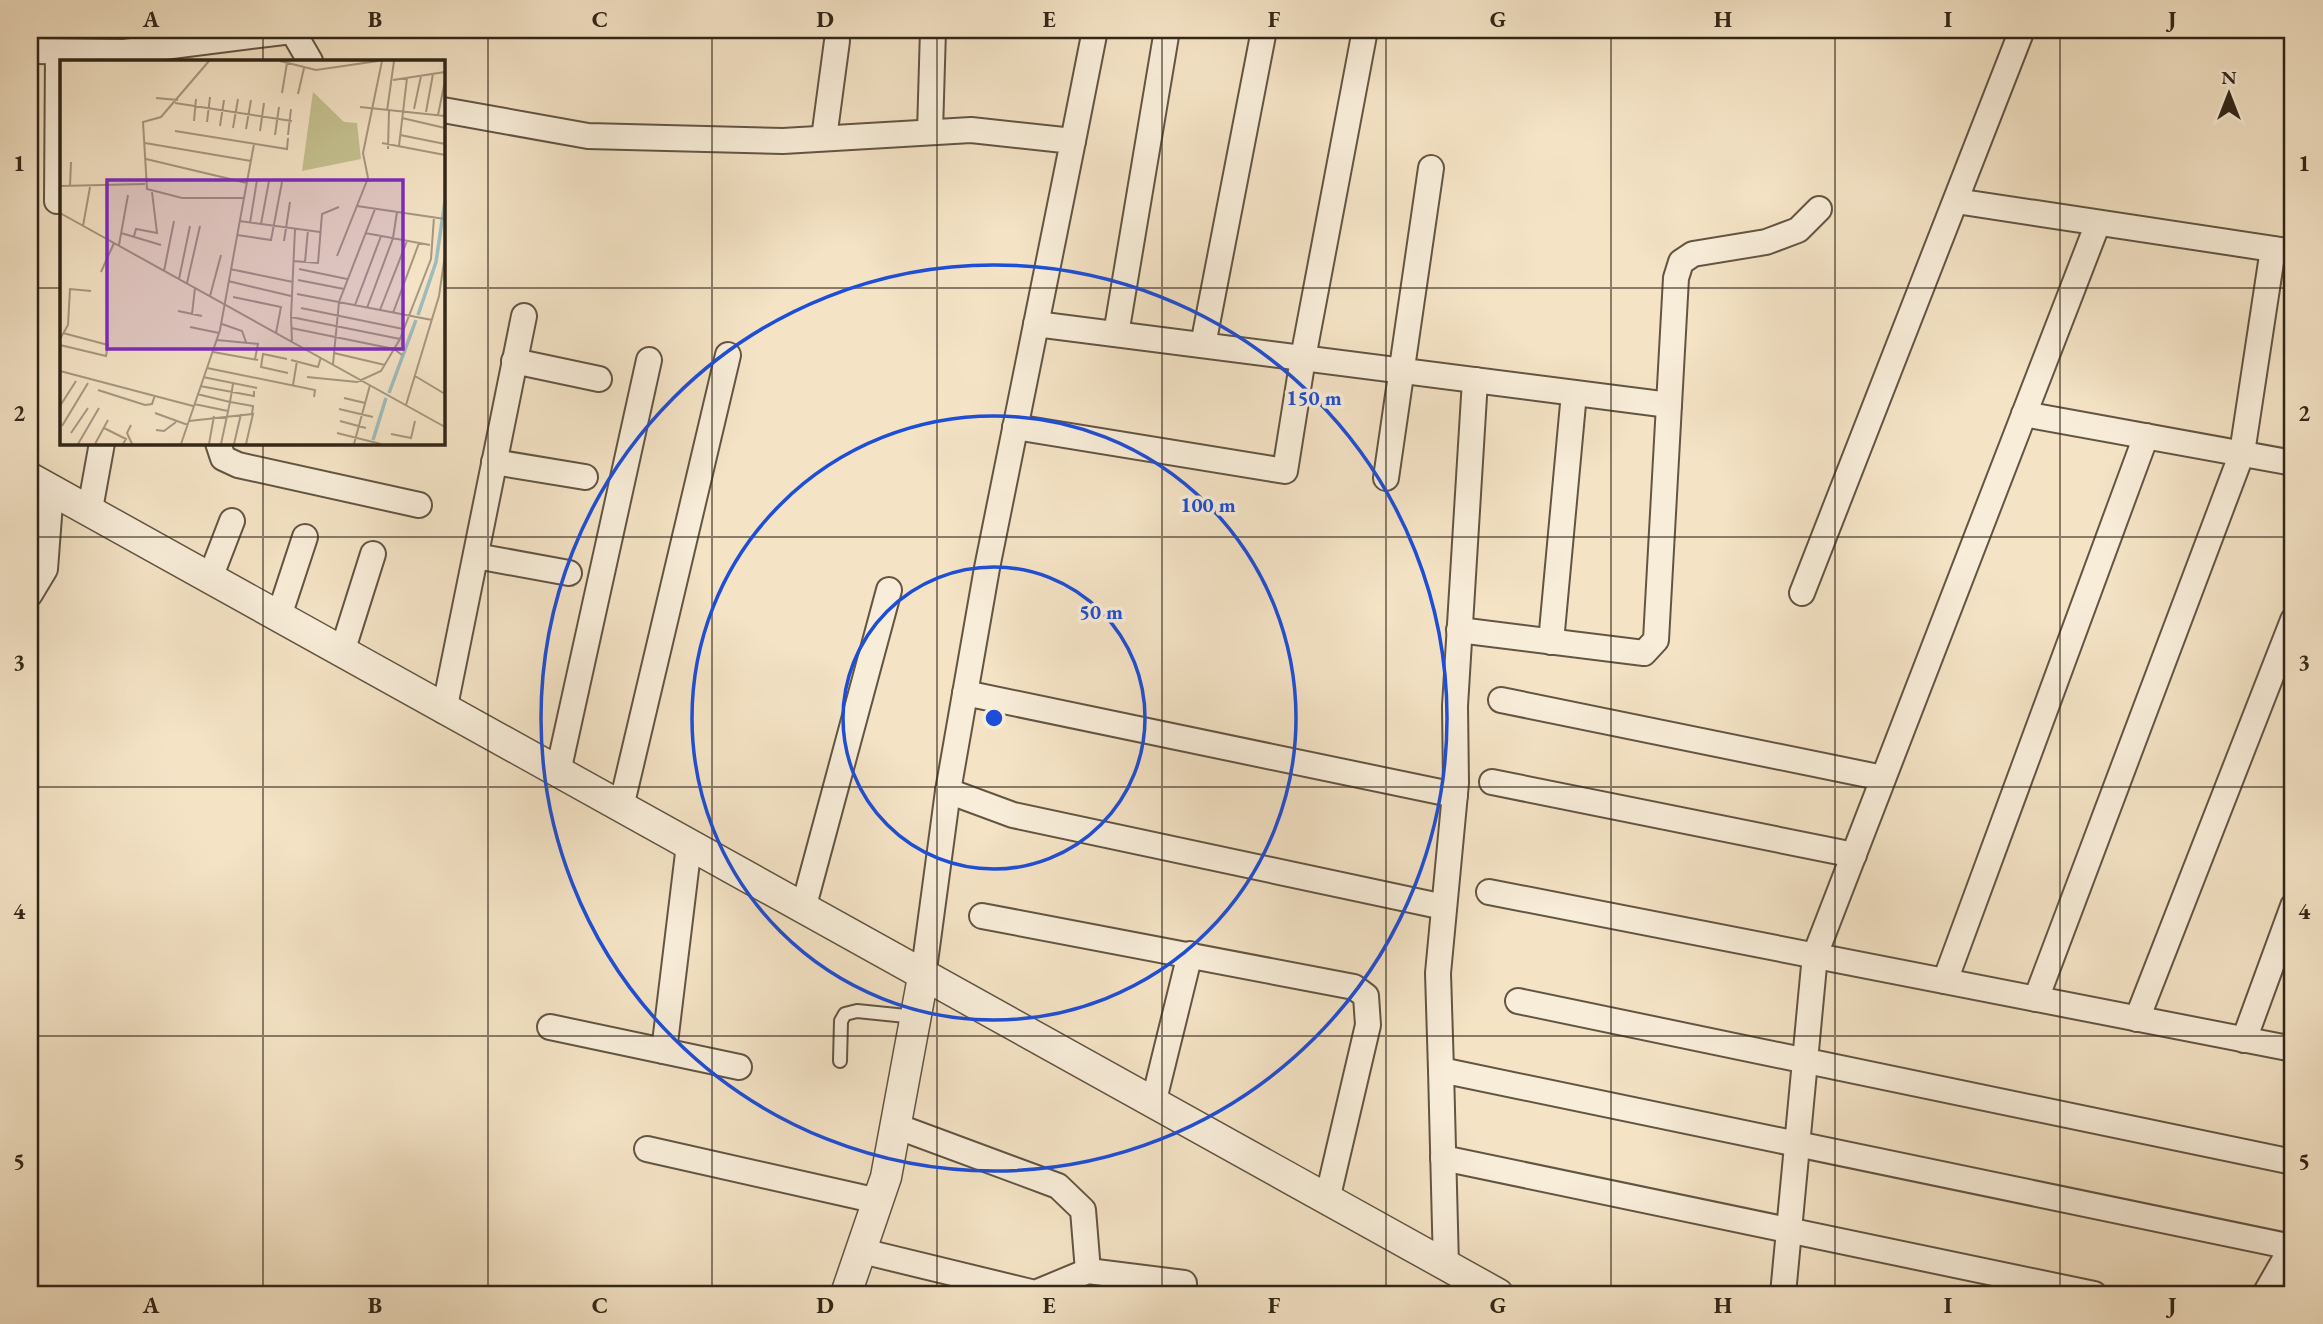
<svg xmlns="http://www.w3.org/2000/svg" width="2323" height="1324" viewBox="0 0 2323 1324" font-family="'EB Garamond',serif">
	<rect width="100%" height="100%" fill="#f4e3c5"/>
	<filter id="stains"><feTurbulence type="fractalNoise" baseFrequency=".00286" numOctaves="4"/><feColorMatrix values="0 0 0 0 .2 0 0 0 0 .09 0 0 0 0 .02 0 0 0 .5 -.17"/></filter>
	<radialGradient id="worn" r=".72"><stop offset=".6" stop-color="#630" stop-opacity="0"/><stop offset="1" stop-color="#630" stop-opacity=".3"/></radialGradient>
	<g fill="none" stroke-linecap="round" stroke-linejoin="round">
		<g stroke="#625543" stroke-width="16">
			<path id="service" d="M 840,1061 L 841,1021 L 845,1014 L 857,1011 L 916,1017"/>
		</g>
		<g stroke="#625543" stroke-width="28">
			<g id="minor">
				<path d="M 292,30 L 310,61"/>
				<path d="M 30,51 L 124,52 L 292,31"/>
				<path d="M 443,110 L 588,136 L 783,141 L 971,130 L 1073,141 L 987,568 L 948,791 L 923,977"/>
				<path d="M 930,132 L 933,30"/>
				<path d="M 824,138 L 837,41"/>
				<path d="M 1073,141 L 1095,30"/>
				<path d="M 57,201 L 58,52"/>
				<path d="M 1956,201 L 2293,252"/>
				<path d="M 1036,324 L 1669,405"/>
				<path d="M 1116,334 L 1167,30"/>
				<path d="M 1203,345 L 1264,30"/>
				<path d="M 514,361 L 599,379"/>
				<path d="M 2024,414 L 2293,463"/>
				<path d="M 1015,427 L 1285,471 L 1303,358 L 1365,30"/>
				<path d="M 218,443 L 223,458 L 238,465 L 419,505"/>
				<path d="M 494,462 L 585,477"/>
				<path d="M 1386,478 L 1431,168"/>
				<path d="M 90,509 L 102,443"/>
				<path d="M 476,556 L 569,573"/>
				<path d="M 210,578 L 232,521"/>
				<path d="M 1802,593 L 2022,30"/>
				<path d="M 30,594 L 45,569 L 51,490"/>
				<path d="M 279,616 L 305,537"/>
				<path d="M 1459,630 L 1644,653 L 1656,640 L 1676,278 L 1681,262 L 1693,254 L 1766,242 L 1798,230 L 1819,209"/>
				<path d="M 1551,642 L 1574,393"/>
				<path d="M 342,652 L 373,554"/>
				<path d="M 965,693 L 1455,795"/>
				<path d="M 1501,700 L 1883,778"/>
				<path d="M 444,711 L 524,316"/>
				<path d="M 558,772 L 649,360"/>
				<path d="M 1492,782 L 1854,855"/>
				<path d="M 948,791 L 1013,815 L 1444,907"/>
				<path d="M 621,807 L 728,355"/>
				<path d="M 1489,892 L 2293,1049"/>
				<path d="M 803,909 L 889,590"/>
				<path d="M 982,916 L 1354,987 L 1366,996 L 1368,1025 L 1327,1200"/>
				<path d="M 1945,981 L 2146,436"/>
				<path d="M 2036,999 L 2242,453 L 2273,249"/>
				<path d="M 1518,1001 L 2293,1162"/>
				<path d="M 2137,1019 L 2293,620"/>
				<path d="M 550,1027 L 739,1067"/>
				<path d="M 2244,1040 L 2293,906"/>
				<path d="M 664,1051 L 689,845"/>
				<path d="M 1441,1070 L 1438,973 L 1456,783 L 1455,706 L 1475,380"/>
				<path d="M 1153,1104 L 1190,954"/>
				<path d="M 896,1126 L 1058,1186 L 1083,1210 L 1088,1271"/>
				<path d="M 647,1149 L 878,1201"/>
				<path d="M 1443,1158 L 2094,1294"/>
				<path d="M 862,1251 L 1035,1293 L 1088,1271 L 1184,1283 L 1181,1294"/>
				<path d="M 1446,1266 L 1441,1070 L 2292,1247 L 2265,1294"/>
				<path d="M 1783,1294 L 1815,955 L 2098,223"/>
			</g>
		</g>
		<g stroke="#625543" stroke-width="33">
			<g id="tertiary">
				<path d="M 30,478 L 1498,1294"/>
				<path d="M 846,1294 L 886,1177 L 923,977"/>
			</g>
		</g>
		<use href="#service" stroke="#f8edd9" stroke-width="12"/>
		<use href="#minor" stroke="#f8edd9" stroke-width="24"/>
		<use href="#tertiary" stroke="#f8edd9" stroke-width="30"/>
	</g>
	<path fill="none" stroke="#322618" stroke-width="2" stroke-opacity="0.55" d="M 263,30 L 263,61M 488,30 L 488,1294M 712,30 L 712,1294M 937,30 L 937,1294M 1162,30 L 1162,1294M 1386,30 L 1386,1294M 1611,30 L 1611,1294M 1835,30 L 1835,1294M 2060,30 L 2060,1294M 30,288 L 61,288M 443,288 L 2293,288M 263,443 L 263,1294M 30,537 L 2293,537M 30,787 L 2293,787M 30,1036 L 2293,1036"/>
	<g fill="none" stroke="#1d4ed8" stroke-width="3.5">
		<circle cx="994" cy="718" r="151"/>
		<circle cx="994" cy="718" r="302"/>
		<circle cx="994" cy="718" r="453"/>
	</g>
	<g transform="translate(60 60)">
		<rect width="385" height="385" fill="#f4e3c5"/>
		<path d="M 253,32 L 284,62 L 297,63 L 301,99 L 242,111 Z" fill="#c4c18f"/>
		<path fill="none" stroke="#9fbcbd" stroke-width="3.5" d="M 358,255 L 376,202 L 385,141M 329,333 L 356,260M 313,380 L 326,338"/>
		<path fill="none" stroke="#a69780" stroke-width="2" d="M 220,1 L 256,10 L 318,1M 333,20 L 385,12M 222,33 L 227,3M 238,34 L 244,8M 96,38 L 118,40M 115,43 L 232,61M 300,47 L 385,56M 354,49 L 361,16M 327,51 L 334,1M 366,52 L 373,14M 378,55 L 385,21M 342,58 L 385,68M 134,61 L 136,39M 147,62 L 150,37M 160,66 L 164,40M 173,68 L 178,39M 186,69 L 191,40M 115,71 L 227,89 L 228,78M 200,71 L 204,43M 215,75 L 219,47M 228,75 L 231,49M 340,75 L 385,84M 85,83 L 191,101M 322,83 L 385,95M 339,86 L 347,18M 328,89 L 329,51M 86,99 L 187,123M 0,126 L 85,124M 10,126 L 11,102M 184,138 L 194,84M 297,146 L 385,159M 0,153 L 385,367M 179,161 L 260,172M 190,163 L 197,120M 201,164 L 209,121M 23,166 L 30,127M 61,173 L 101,185M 305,173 L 370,185M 177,175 L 211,180 L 222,122M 74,176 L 76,169 L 97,173 L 92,132M 224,181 L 230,142M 59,185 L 68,135M 277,196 L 308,118 L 303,93 L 322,1M 233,201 L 258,203 L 262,154 L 279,147M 245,202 L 248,170M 170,209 L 233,222M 239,209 L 287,219M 104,211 L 114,161M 41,212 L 54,183M 119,219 L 130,166M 238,220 L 284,229M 168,221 L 231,236M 127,223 L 140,166M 237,234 L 372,260M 150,236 L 161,195M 173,237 L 221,247 L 216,273M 295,245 L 321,176M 241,248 L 343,269M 307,248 L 333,178 L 337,152M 320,250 L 347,181M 118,251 L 142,256M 333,253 L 359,183M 132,254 L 135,228M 231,257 L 235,169M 162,264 L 182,271 L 186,282M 130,267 L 159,273M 231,268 L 334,289 L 342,295M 0,279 L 8,265 L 10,229 L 31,231M 340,279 L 371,199 L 374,157M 157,280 L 198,284 L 195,299M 232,282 L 231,257 L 340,279 L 321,311 L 297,322 L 247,317M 0,285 L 46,296 L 48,285 L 3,273M 153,292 L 198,300M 274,293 L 325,305M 227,299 L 203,294 L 201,307 L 228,313M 231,300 L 258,307 L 261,297M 273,304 L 279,242 L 315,149M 147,308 L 255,330 L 254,337M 0,311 L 133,346M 355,316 L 385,334M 143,317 L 197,328M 173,324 L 170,342 L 193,346 L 192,354M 233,325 L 237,301M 140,326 L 194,336 L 194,331M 38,330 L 85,345 L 92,344 L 95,335M 137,334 L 170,342 L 161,384M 284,338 L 305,343M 134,344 L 168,351M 346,345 L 379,236 L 385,195M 0,346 L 16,321M 279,349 L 313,357M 95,353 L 128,365M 129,361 L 193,354 L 186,384M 280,361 L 306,368M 71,365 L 67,373 L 72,384M 2,366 L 28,323M 44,368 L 66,379 L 63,384M 96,370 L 104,371 L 116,362M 11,373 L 28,348M 277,373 L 321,384M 331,374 L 351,378 L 355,361M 18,384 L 39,348M 35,384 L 48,360M 121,384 L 160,270 L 184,138 L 122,138 L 87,129 L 83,62 L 101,57 L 149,1M 149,384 L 154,356M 174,384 L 181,354M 294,384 L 310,325"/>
		<path fill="#7b2cbf" fill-opacity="0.15" stroke="#7b2cbf" stroke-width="3.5" d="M 47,120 L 343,120 L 343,289 L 47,289 Z"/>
		<rect width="385" height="385" fill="none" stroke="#322618" stroke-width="3.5"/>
	</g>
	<circle cx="994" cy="718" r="10" fill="#1d4ed8" stroke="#f8edd9" stroke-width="3.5"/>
	<g font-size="21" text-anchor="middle" font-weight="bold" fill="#1d4ed8" stroke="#f8edd9" stroke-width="7" stroke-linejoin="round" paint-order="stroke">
		<text x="1314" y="405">150 m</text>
		<text x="1208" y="512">100 m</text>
		<text x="1101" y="619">50 m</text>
	</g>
	<rect width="2323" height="1324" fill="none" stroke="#f4e3c5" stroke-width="77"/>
	<g transform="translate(2229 94)" stroke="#f8edd9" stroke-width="5" paint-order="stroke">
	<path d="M0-5L12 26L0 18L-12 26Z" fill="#322618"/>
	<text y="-10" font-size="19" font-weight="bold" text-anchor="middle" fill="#322618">N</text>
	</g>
	<rect x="38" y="38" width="2246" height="1248" fill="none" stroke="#322618" stroke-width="2.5"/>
	<g font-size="23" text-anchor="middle" font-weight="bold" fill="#322618">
		<text x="151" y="27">A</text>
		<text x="375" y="27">B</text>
		<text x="600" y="27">C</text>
		<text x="825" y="27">D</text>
		<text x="1049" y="27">E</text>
		<text x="1274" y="27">F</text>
		<text x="1498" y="27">G</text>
		<text x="1723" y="27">H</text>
		<text x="1948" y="27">I</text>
		<text x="2172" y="27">J</text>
		<text x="19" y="171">1</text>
		<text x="2304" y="171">1</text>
		<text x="19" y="421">2</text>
		<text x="2304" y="421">2</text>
		<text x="19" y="670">3</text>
		<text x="2304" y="670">3</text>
		<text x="19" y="919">4</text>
		<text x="2304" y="919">4</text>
		<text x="19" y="1169">5</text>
		<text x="2304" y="1169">5</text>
		<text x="151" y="1313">A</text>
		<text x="375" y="1313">B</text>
		<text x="600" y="1313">C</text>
		<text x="825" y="1313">D</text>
		<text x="1049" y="1313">E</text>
		<text x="1274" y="1313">F</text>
		<text x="1498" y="1313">G</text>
		<text x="1723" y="1313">H</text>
		<text x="1948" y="1313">I</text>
		<text x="2172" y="1313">J</text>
	</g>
	<rect width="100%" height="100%" filter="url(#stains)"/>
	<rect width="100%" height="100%" fill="url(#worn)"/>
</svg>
